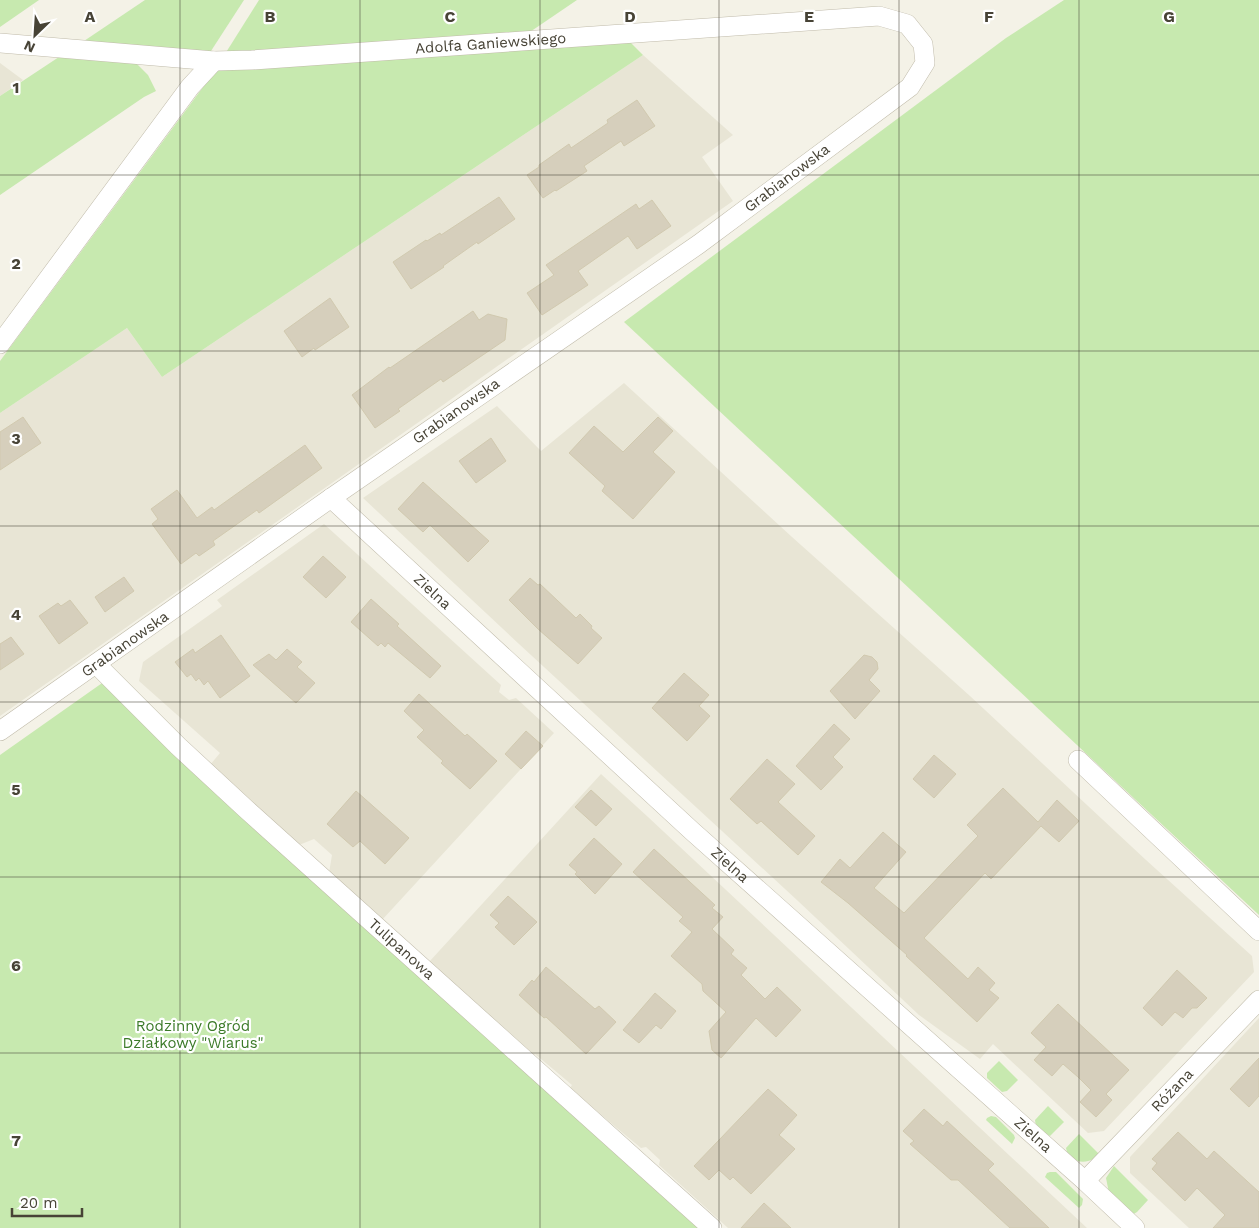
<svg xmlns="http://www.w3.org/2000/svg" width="1259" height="1228" viewBox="0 0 1259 1228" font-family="'Work Sans',sans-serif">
	<rect width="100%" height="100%" fill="#f4f2e7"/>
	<g fill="#e8e5d5">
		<path d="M 643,55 L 733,135 L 702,157 L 733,201 L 482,377 L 443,405 L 0,716 L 0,413 L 127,328 L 162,377 Z"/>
		<path d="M 0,63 L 23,80 L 0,96 Z"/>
		<path d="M 624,383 L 792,537 L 970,696 L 1146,860 L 1252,956 L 1254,972 L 1104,1131 L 1088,1133 L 993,1044 L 980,1059 L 919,1015 L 798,901 L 519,644 L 363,498 L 497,406 L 541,451 Z"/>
		<path d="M 324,524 L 501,685 L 499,692 L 509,700 L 516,698 L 554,733 L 382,920 L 329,873 L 332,855 L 314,839 L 299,845 L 210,765 L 220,753 L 139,681 L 143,662 L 222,606 L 217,600 Z"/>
		<path d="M 601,774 L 648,817 L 1087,1228 L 728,1228 L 659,1165 L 660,1160 L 646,1147 L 641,1148 L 618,1129 L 570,1088 L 572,1085 L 559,1074 L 535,1054 L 534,1055 L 429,962 Z"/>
		<path d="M 1259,1018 L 1259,1228 L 1189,1228 L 1130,1173 L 1130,1157 Z"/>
	</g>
	<g fill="#c7e9af">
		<path d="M 0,0 L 39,0 L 0,27 Z"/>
		<path d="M 145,0 L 244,0 L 211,51 L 150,50 L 81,43 Z"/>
		<path d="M 259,0 L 577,0 L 524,36 L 225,54 Z"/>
		<path d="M 1064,0 L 1259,0 L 1259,915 L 624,322 L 1006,38 Z"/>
		<path d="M 625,37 L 643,55 L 162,377 L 127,328 L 0,413 L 0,361 L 215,71 Z"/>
		<path d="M 62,55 L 134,61 L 148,75 L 156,91 L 144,97 L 0,195 L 0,96 Z"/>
		<path d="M 105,681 L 236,811 L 282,854 L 699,1228 L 0,1228 L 0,755 Z"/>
		<path d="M 999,1061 L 1018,1080 L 1007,1091 L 1002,1092 L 987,1078 L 987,1073 Z"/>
		<path d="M 1048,1106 L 1064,1122 L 1050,1136 C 1044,1133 1035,1128 1035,1120 Z"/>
		<path d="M 991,1116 L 996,1117 L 1014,1135 L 1015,1138 L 1012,1144 L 986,1120 L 987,1118 Z"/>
		<path d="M 1079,1134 L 1099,1154 C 1098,1154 1094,1159 1093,1159 C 1083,1165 1068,1161 1066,1148 Z"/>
		<path d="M 1114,1166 L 1148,1200 L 1137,1212 L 1132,1215 L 1109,1193 L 1106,1178 Z"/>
		<path d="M 1050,1172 L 1056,1172 L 1083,1199 L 1082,1205 L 1079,1208 L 1045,1177 L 1047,1173 Z"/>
	</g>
	<g fill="#d6cfbc" stroke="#d1c9af">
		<path d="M 637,100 L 655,126 L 624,146 L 621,141 L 584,166 L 587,171 L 556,191 L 555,190 L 543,198 L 527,175 L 539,167 L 539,165 L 569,144 L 571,148 L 608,123 L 607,120 Z"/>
		<path d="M 499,197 L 515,219 L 478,244 L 477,242 L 443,266 L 444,267 L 411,289 L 393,262 L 426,240 L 427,241 L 440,233 L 441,235 Z"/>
		<path d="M 652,200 L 671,226 L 637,249 L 628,236 L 578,271 L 588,285 L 542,315 L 527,293 L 554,275 L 546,265 L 636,204 L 639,209 Z"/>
		<path d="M 330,298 L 349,327 L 315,350 L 314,348 L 302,357 L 284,331 Z"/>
		<path d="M 473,311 L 479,320 L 488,314 L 507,319 L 505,340 L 443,382 L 441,379 L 398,409 L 400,411 L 375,428 L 352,395 L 389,367 L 390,368 Z"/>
		<path d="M 23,417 L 41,443 L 0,470 L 0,432 Z"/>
		<path d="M 658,417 L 673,431 L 653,452 L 675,472 L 633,519 L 602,491 L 605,486 L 569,453 L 594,426 L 623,452 Z"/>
		<path d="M 491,438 L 506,461 L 476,483 L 459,461 Z"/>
		<path d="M 305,445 L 322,468 L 259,513 L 257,510 L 213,541 L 215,545 L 199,556 L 196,553 L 181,564 L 152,524 L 158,519 L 151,509 L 177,490 L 197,518 L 212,507 L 214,510 Z"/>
		<path d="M 423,482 L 489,541 L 468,562 L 430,525 L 423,532 L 398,509 Z"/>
		<path d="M 323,556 L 346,577 L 326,598 L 303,577 Z"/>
		<path d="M 124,577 L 134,591 L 105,612 L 95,597 Z"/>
		<path d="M 530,578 L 538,585 L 540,584 L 576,618 L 580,614 L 592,626 L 591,628 L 602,638 L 578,664 L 538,629 L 509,600 Z"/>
		<path d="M 371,599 L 399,624 L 397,626 L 441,666 L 430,678 L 388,643 L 385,647 L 381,643 L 378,646 L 351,622 Z"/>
		<path d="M 70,600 L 88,623 L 59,644 L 39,616 L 58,603 L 61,606 Z"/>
		<path d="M 221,635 L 250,676 L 220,698 L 208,681 L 204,685 L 199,678 L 196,681 L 191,674 L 187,677 L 175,662 L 193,649 L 195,653 Z"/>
		<path d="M 11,637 L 24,654 L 0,670 L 0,644 Z"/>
		<path d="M 287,649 L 302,662 L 297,667 L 315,683 L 296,703 L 253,665 L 269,654 L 276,660 Z"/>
		<path d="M 864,655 L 872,657 L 877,662 L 878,669 L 869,680 L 880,691 L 855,719 L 830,691 Z"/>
		<path d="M 684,673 L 709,695 L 699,706 L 710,716 L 687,741 L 652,708 Z"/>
		<path d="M 419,694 L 465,736 L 467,734 L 497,761 L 470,789 L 441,763 L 443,761 L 417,737 L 424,730 L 404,711 Z"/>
		<path d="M 834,724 L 850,739 L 833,757 L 843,767 L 821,790 L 796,766 Z"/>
		<path d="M 526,731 L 543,746 L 521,769 L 505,754 Z"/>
		<path d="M 934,755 L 956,774 L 934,798 L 913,779 Z"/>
		<path d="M 767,759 L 795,784 L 778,802 L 815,836 L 798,855 L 761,821 L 757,824 L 730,799 Z"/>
		<path d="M 1003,788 L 1038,822 L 1057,800 L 1079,821 L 1059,842 L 1041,826 L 991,879 L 985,873 L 924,938 L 968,979 L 978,967 L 995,983 L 989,990 L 999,998 L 977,1022 L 906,956 L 907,955 L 848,903 L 821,882 L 840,859 L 850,868 L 883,832 L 906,852 L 874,888 L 904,913 L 978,836 L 967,825 Z"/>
		<path d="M 591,790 L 612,809 L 596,826 L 575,807 Z"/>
		<path d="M 356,791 L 409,838 L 385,864 L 360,841 L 353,847 L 327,824 Z"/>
		<path d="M 594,838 L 622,864 L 595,894 L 575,874 L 577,872 L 569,865 Z"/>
		<path d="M 654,849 L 715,905 L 712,908 L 723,917 L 712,929 L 734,950 L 731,954 L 747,968 L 741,975 L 765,999 L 777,987 L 801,1010 L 776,1037 L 756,1018 L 721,1058 L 712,1050 L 709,1031 L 726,1012 L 703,991 L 702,984 L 671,956 L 692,932 L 679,921 L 683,917 L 633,872 Z"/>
		<path d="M 508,896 L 537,922 L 514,945 L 495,927 L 499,923 L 490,915 Z"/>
		<path d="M 546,967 L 595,1009 L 599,1006 L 616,1022 L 586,1054 L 546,1017 L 544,1018 L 519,995 L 532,980 L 534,982 Z"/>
		<path d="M 1177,970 L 1207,998 L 1197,1008 L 1192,1008 L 1183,1018 L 1175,1012 L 1162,1026 L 1143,1008 Z"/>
		<path d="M 655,993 L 676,1011 L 661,1029 L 656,1025 L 639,1043 L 623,1030 Z"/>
		<path d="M 1058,1004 L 1129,1070 L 1106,1094 L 1112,1100 L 1096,1117 L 1080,1102 L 1091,1090 L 1078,1077 L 1063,1064 L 1052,1076 L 1034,1060 L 1046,1047 L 1031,1033 Z"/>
		<path d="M 1259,1058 L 1259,1096 L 1249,1107 L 1230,1089 Z"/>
		<path d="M 768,1089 L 797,1115 L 779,1135 L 795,1149 L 751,1194 L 733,1177 L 730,1180 L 719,1170 L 709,1180 L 694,1166 Z"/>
		<path d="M 924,1109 L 943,1126 L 947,1121 L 975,1147 L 994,1164 L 988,1170 L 1049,1228 L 1010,1228 L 958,1180 L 951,1180 L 910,1144 L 914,1141 L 903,1131 Z"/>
		<path d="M 1178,1132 L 1207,1159 L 1214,1151 L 1259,1192 L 1259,1228 L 1213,1228 L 1225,1215 L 1197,1188 L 1185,1201 L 1152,1169 L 1157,1163 L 1152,1159 Z"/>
		<path d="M 764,1203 L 791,1228 L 741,1228 Z"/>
	</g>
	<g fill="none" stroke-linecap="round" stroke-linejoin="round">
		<g stroke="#c0bbaa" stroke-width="20">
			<g id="street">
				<path id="s1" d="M 0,43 L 214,61 L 252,60 L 879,16 L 907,24 L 923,44 L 925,63 L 910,87 L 699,244 L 331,498 L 0,731"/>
				<path d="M 0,344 L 190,87 L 214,61"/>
				<path id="s2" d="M 331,498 L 692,831 L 1085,1181 L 1135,1228"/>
				<path id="s3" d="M 96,664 L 178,746 L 246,809 L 712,1228"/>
				<path d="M 1078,760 L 1259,931"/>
				<path id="s4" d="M 1085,1181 L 1259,1000"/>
			</g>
		</g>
		<use href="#street" stroke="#fff" stroke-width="19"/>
	</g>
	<path fill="none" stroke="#474336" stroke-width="1" stroke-opacity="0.55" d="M 180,0 L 180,1228M 360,0 L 360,1228M 540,0 L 540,1228M 719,0 L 719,1228M 899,0 L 899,1228M 1079,0 L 1079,1228M 0,175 L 1259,175M 0,351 L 1259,351M 0,526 L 1259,526M 0,702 L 1259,702M 0,877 L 1259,877M 0,1053 L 1259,1053"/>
	<g text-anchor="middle" stroke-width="4.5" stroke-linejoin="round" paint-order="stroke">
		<g font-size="15" fill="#474336" stroke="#fff">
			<text dy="5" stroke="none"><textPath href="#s1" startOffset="492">Adolfa Ganiewskiego</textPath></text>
			<text transform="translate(787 178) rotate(-37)" y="5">Grabianowska</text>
			<text transform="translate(456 411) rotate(-35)" y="5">Grabianowska</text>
			<text dy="5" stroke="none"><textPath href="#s2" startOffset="138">Zielna</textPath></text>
			<text transform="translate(125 644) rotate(-35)" y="5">Grabianowska</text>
			<text dy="5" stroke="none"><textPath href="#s2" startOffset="542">Zielna</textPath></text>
			<text dy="5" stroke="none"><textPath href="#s3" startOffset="418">Tulipanowa</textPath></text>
			<text dy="5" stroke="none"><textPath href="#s4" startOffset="126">Różana</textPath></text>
			<text dy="5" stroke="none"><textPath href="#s2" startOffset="948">Zielna</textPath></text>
		</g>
		<g font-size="15" fill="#3b7a28" stroke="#fff">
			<text x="193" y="1031">Rodzinny Ogród<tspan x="193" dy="17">Działkowy "Wiarus"</tspan></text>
		</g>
	</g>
	<g font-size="16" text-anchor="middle" font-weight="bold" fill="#474336" stroke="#fff" stroke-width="4.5" stroke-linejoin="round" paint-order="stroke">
		<text x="90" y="22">A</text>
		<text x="270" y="22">B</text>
		<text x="450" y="22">C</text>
		<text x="630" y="22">D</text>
		<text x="809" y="22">E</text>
		<text x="989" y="22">F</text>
		<text x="1169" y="22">G</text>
		<text x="16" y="93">1</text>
		<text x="16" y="269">2</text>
		<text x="16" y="444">3</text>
		<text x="16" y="620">4</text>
		<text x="16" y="795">5</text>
		<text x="16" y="971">6</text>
		<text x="16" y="1146">7</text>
	</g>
	<g transform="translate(35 35) rotate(205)" stroke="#ffffff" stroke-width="4" paint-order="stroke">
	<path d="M0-4L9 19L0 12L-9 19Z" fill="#474336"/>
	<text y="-8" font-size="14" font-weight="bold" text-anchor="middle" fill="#474336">N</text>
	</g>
	<path d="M12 1208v8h70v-8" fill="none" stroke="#474336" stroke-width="2.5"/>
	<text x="20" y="1208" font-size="15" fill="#474336" stroke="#ffffff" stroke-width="4" paint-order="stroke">20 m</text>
</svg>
